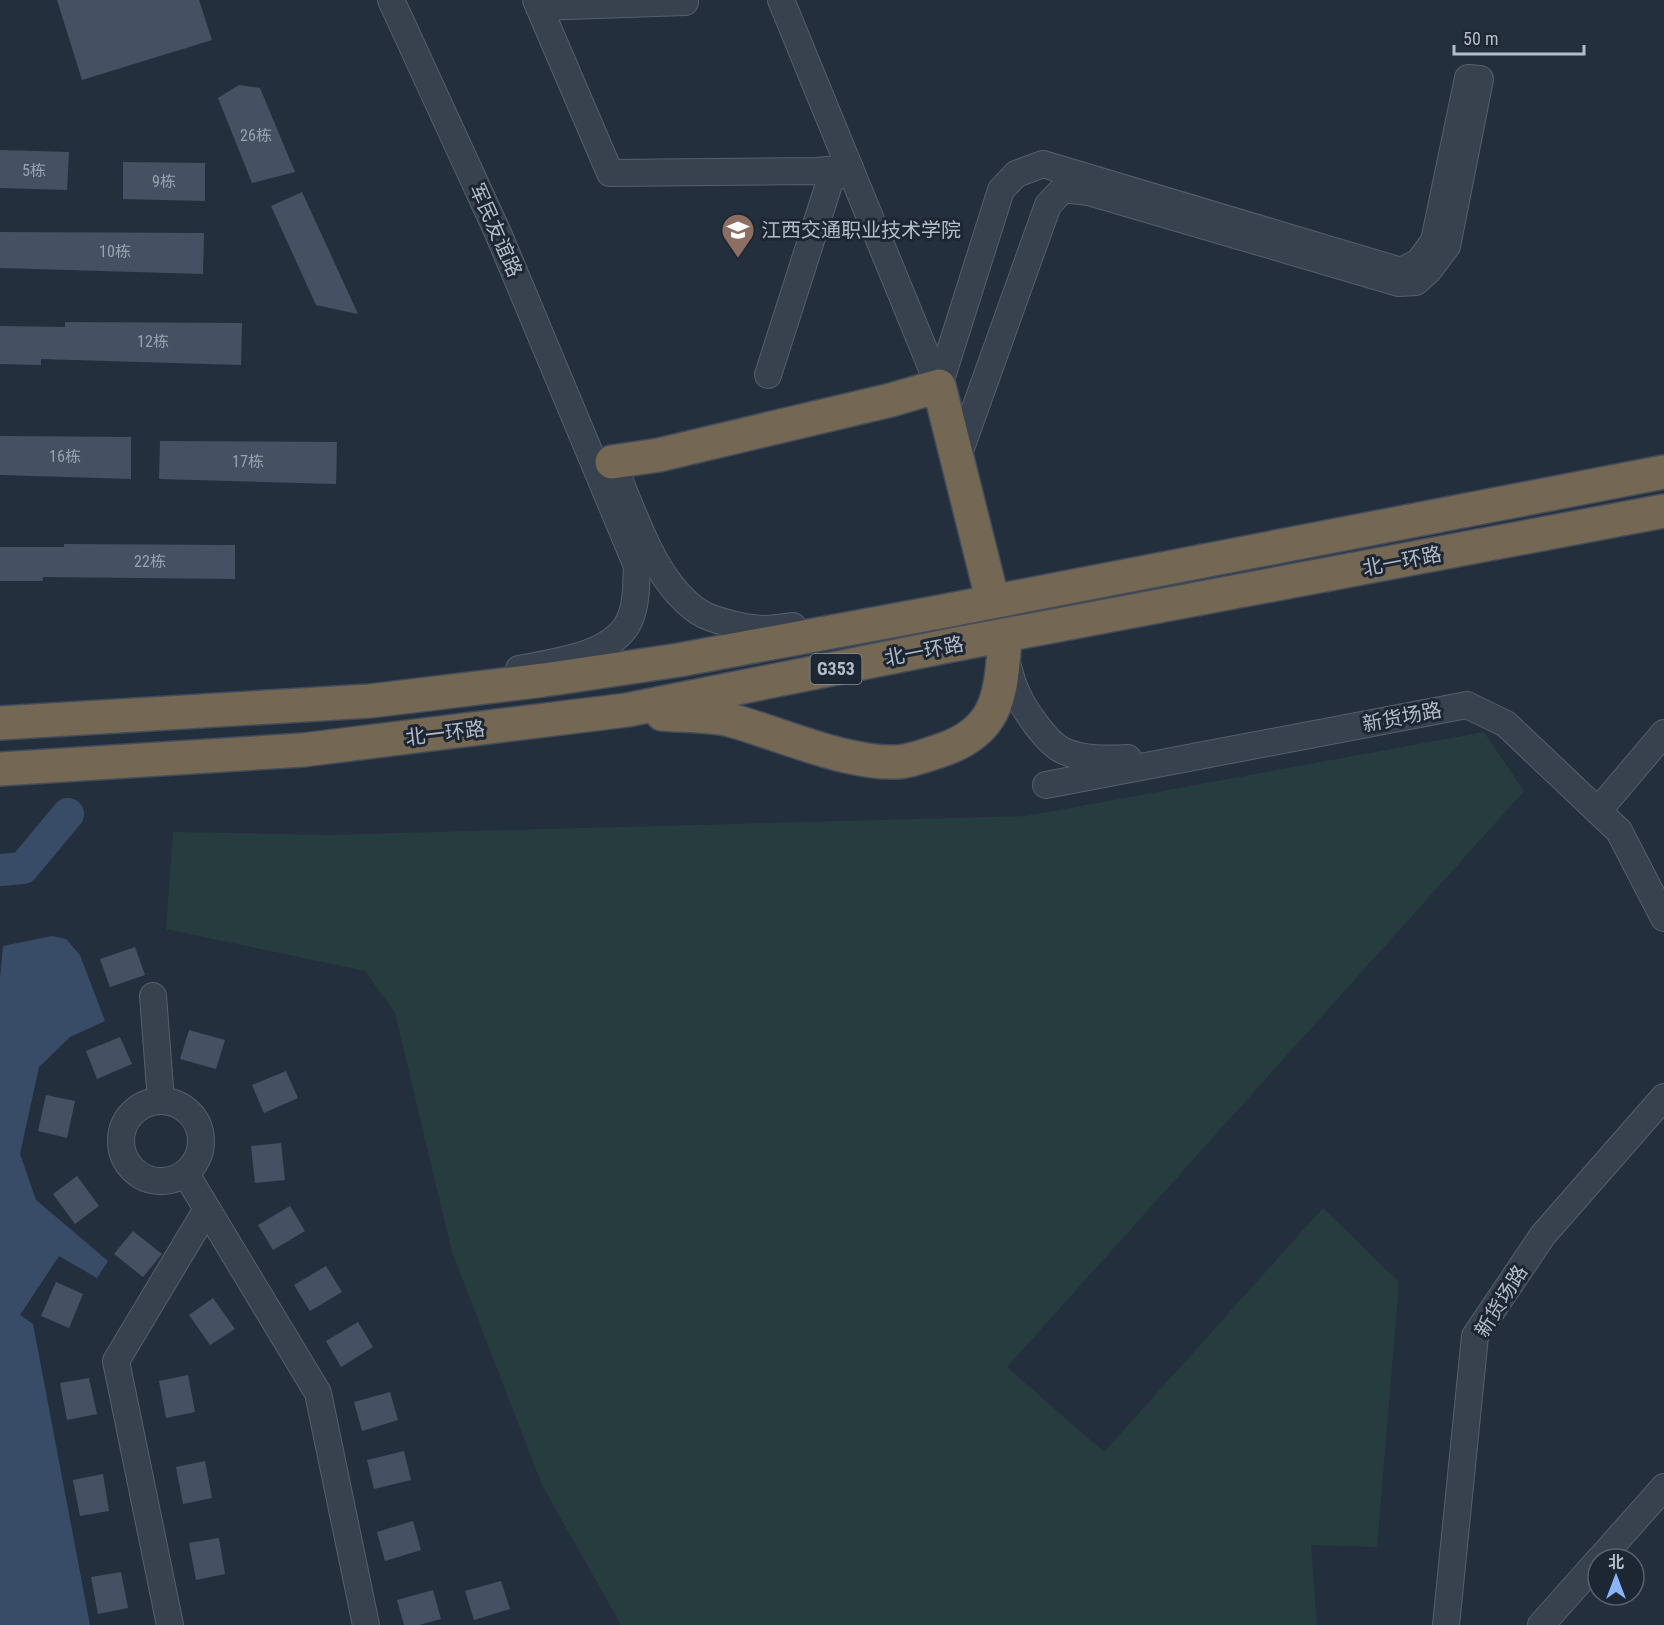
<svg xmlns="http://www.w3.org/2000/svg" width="1664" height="1625" viewBox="0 0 1664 1625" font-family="'Roboto Condensed','Noto Sans SC',sans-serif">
	<rect width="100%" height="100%" fill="#242f3e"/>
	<path fill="#263c3f" d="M 1484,732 L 1524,791 L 1007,1367 L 1104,1452 L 1323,1208 L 1399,1282 L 1377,1547 L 1311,1545 L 1317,1625 L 621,1625 L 542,1485 L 452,1252 L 395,1013 L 365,971 L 166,929 L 173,832 L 328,835 L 1026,816 Z"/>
	<path fill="#394c67" d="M 52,936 L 66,939 L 80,955 L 105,1021 L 70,1037 L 39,1067 L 20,1154 L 36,1200 L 108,1261 L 97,1278 L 59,1256 L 20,1315 L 33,1324 L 90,1625 L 0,1625 L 0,979 L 3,946 Z"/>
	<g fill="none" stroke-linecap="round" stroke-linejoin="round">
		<path stroke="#394c67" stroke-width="32" d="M 0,870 L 23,868 L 68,814"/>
	</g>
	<g fill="#455162">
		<path d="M 57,0 L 199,0 L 212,40 L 82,80 Z"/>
		<path d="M 239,85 L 260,88 L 295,172 L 252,183 L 218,98 Z"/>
		<path d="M 0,150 L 69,152 L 67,190 L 0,188 Z"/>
		<path d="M 123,162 L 205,163 L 205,201 L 123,199 Z"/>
		<path d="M 302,192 L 358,314 L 316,305 L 271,206 Z"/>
		<path d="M 0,232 L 204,233 L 203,274 L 0,268 Z"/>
		<path d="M 65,322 L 242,323 L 241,365 L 41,359 L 41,365 L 0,364 L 0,326 L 65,327 Z"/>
		<path d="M 0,436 L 131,437 L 131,479 L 0,475 Z"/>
		<path d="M 160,441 L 337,442 L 336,484 L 159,479 Z"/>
		<path d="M 64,544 L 235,545 L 235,579 L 43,577 L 43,581 L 0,581 L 0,547 L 64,547 Z"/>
		<path d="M 135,947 L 145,975 L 110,987 L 100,959 Z"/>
		<path d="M 189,1030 L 225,1040 L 216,1069 L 180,1059 Z"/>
		<path d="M 120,1037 L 132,1064 L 97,1079 L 86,1051 Z"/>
		<path d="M 286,1071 L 298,1098 L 264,1113 L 252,1085 Z"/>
		<path d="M 46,1095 L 75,1101 L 67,1138 L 38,1131 Z"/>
		<path d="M 281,1143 L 285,1180 L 255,1183 L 251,1146 Z"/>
		<path d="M 77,1176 L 99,1206 L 75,1224 L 53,1194 Z"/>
		<path d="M 290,1206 L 305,1231 L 273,1250 L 258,1225 Z"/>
		<path d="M 133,1231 L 162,1254 L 143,1277 L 114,1254 Z"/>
		<path d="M 326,1266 L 342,1292 L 310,1311 L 294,1285 Z"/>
		<path d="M 56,1282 L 83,1294 L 69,1328 L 41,1316 Z"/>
		<path d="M 213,1298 L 235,1329 L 210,1345 L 189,1315 Z"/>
		<path d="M 358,1322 L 373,1347 L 341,1367 L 326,1341 Z"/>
		<path d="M 188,1375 L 195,1412 L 166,1418 L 159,1381 Z"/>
		<path d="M 89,1378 L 97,1414 L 67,1420 L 60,1383 Z"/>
		<path d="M 390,1392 L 398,1420 L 362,1431 L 354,1402 Z"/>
		<path d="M 404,1451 L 411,1480 L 374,1489 L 367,1460 Z"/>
		<path d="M 205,1461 L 212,1498 L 183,1504 L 176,1467 Z"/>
		<path d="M 103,1474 L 109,1511 L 80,1516 L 73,1480 Z"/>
		<path d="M 413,1521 L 421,1550 L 385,1561 L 377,1532 Z"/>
		<path d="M 219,1538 L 225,1574 L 196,1580 L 189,1543 Z"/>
		<path d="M 121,1572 L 128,1608 L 98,1614 L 91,1577 Z"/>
		<path d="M 501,1581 L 510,1609 L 474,1620 L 465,1591 Z"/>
		<path d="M 433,1590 L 441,1619 L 419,1625 L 404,1625 L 397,1600 Z"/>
	</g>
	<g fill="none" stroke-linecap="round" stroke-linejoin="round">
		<g stroke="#565f6c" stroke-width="28">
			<g id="minor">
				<path d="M 391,0 L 498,233 L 637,566 C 636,585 637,608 627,625 C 607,657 553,662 519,669"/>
				<path d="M 536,0 L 610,173 L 816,171 L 850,168 L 830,181 L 768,375"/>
				<path d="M 781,0 L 939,386"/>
				<path d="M 539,7 L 685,2 L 685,0"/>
				<path d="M 939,386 L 1001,190 L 1016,174 L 1043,164 L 1401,271 L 1419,262 L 1434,241 L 1468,78 L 1480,79 L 1447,246 L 1428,271 L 1416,282 L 1399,283 L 1089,192 L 1063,189 L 1048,205 L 957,459"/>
				<path d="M 614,467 C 635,515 654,582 699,612 C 713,621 748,629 765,629 C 774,629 784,627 793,626"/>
				<path d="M 1006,659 C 1009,669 1011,681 1016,691 C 1023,708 1047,744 1064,751 C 1084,760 1106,759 1128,758"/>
				<path d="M 1046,785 L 1467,705 L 1506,724 L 1619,831 L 1664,918"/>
				<path d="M 1598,811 L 1664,733"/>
				<path d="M 153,996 L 161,1101"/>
				<circle cx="161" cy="1141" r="40"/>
				<path d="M 186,1174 L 318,1393 L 366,1625"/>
				<path d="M 1600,1559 L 1664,1487"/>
				<path d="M 170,1625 L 116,1361 L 207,1209"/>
				<path d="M 1446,1625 L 1475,1336 L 1543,1235 L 1664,1097"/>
				<path d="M 1541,1625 L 1598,1561"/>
			</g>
		</g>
		<g stroke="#434c59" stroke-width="36">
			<g id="highway">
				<path d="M 612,462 L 659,455 L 891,400 L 939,386 L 989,586"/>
				<path d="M 662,714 C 684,716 709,715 730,720 C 781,734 845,764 898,762 C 912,761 929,754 942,750 C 994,732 1001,700 1004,650"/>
				<path d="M 0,723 L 370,701 L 544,680 L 679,660 L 945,611 L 1664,472"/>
				<path d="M 0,769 L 303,750 L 627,710 L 952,645 L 1664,511"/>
			</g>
		</g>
		<use href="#minor" stroke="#38414e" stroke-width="26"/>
		<use href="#highway" stroke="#746855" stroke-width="33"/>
	</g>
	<defs>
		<g id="university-pin" transform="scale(1.725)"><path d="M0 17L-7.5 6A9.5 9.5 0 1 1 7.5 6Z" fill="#8d6e63" stroke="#1d2633"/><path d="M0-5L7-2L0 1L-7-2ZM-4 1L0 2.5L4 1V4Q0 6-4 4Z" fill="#fff"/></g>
	</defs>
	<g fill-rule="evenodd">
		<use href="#university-pin" x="738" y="230"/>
	</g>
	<g text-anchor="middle" stroke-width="6" stroke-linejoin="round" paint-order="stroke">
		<g font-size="16" fill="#98a1af">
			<text x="256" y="141">26栋</text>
			<text x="34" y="176">5栋</text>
			<text x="164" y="187">9栋</text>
			<text x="115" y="257">10栋</text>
			<text x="153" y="347">12栋</text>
			<text x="65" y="462">16栋</text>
			<text x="248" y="467">17栋</text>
			<text x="150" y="567">22栋</text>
		</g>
		<rect fill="#1d2633" stroke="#878f9c" stroke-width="1.5" x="810.5" y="654" width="51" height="30" rx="4.5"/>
		<g font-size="18" font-weight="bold" fill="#b4bcc9">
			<text x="836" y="675">G353</text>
		</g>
		<g font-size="20" fill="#b4bcc9" stroke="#1d2633">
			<text transform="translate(496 230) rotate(66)" y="7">军民友谊路</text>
			<text transform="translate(1402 561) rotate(-11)" y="7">北一环路</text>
			<text transform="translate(924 651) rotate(-11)" y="7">北一环路</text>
			<text transform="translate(1402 717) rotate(-11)" y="7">新货场路</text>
			<text transform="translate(445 733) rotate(-7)" y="7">北一环路</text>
			<text transform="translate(1501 1301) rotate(-58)" y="7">新货场路</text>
		</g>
		<g font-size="20" fill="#b4bcc9" stroke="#1d2633" text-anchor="start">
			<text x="761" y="237">江西交通职业技术学院</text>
		</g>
	</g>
	<g transform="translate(1616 1577)"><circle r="28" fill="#1d2633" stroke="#59626f" stroke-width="1.5"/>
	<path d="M0-4.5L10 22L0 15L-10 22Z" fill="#8ab4f8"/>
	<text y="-9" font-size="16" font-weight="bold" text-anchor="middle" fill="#b4bcc9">北</text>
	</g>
	<path d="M1454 45v9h130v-9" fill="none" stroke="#b4bcc9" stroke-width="3"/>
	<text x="1463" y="45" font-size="18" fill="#b4bcc9" stroke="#1d2633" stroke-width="4.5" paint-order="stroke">50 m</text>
</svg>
